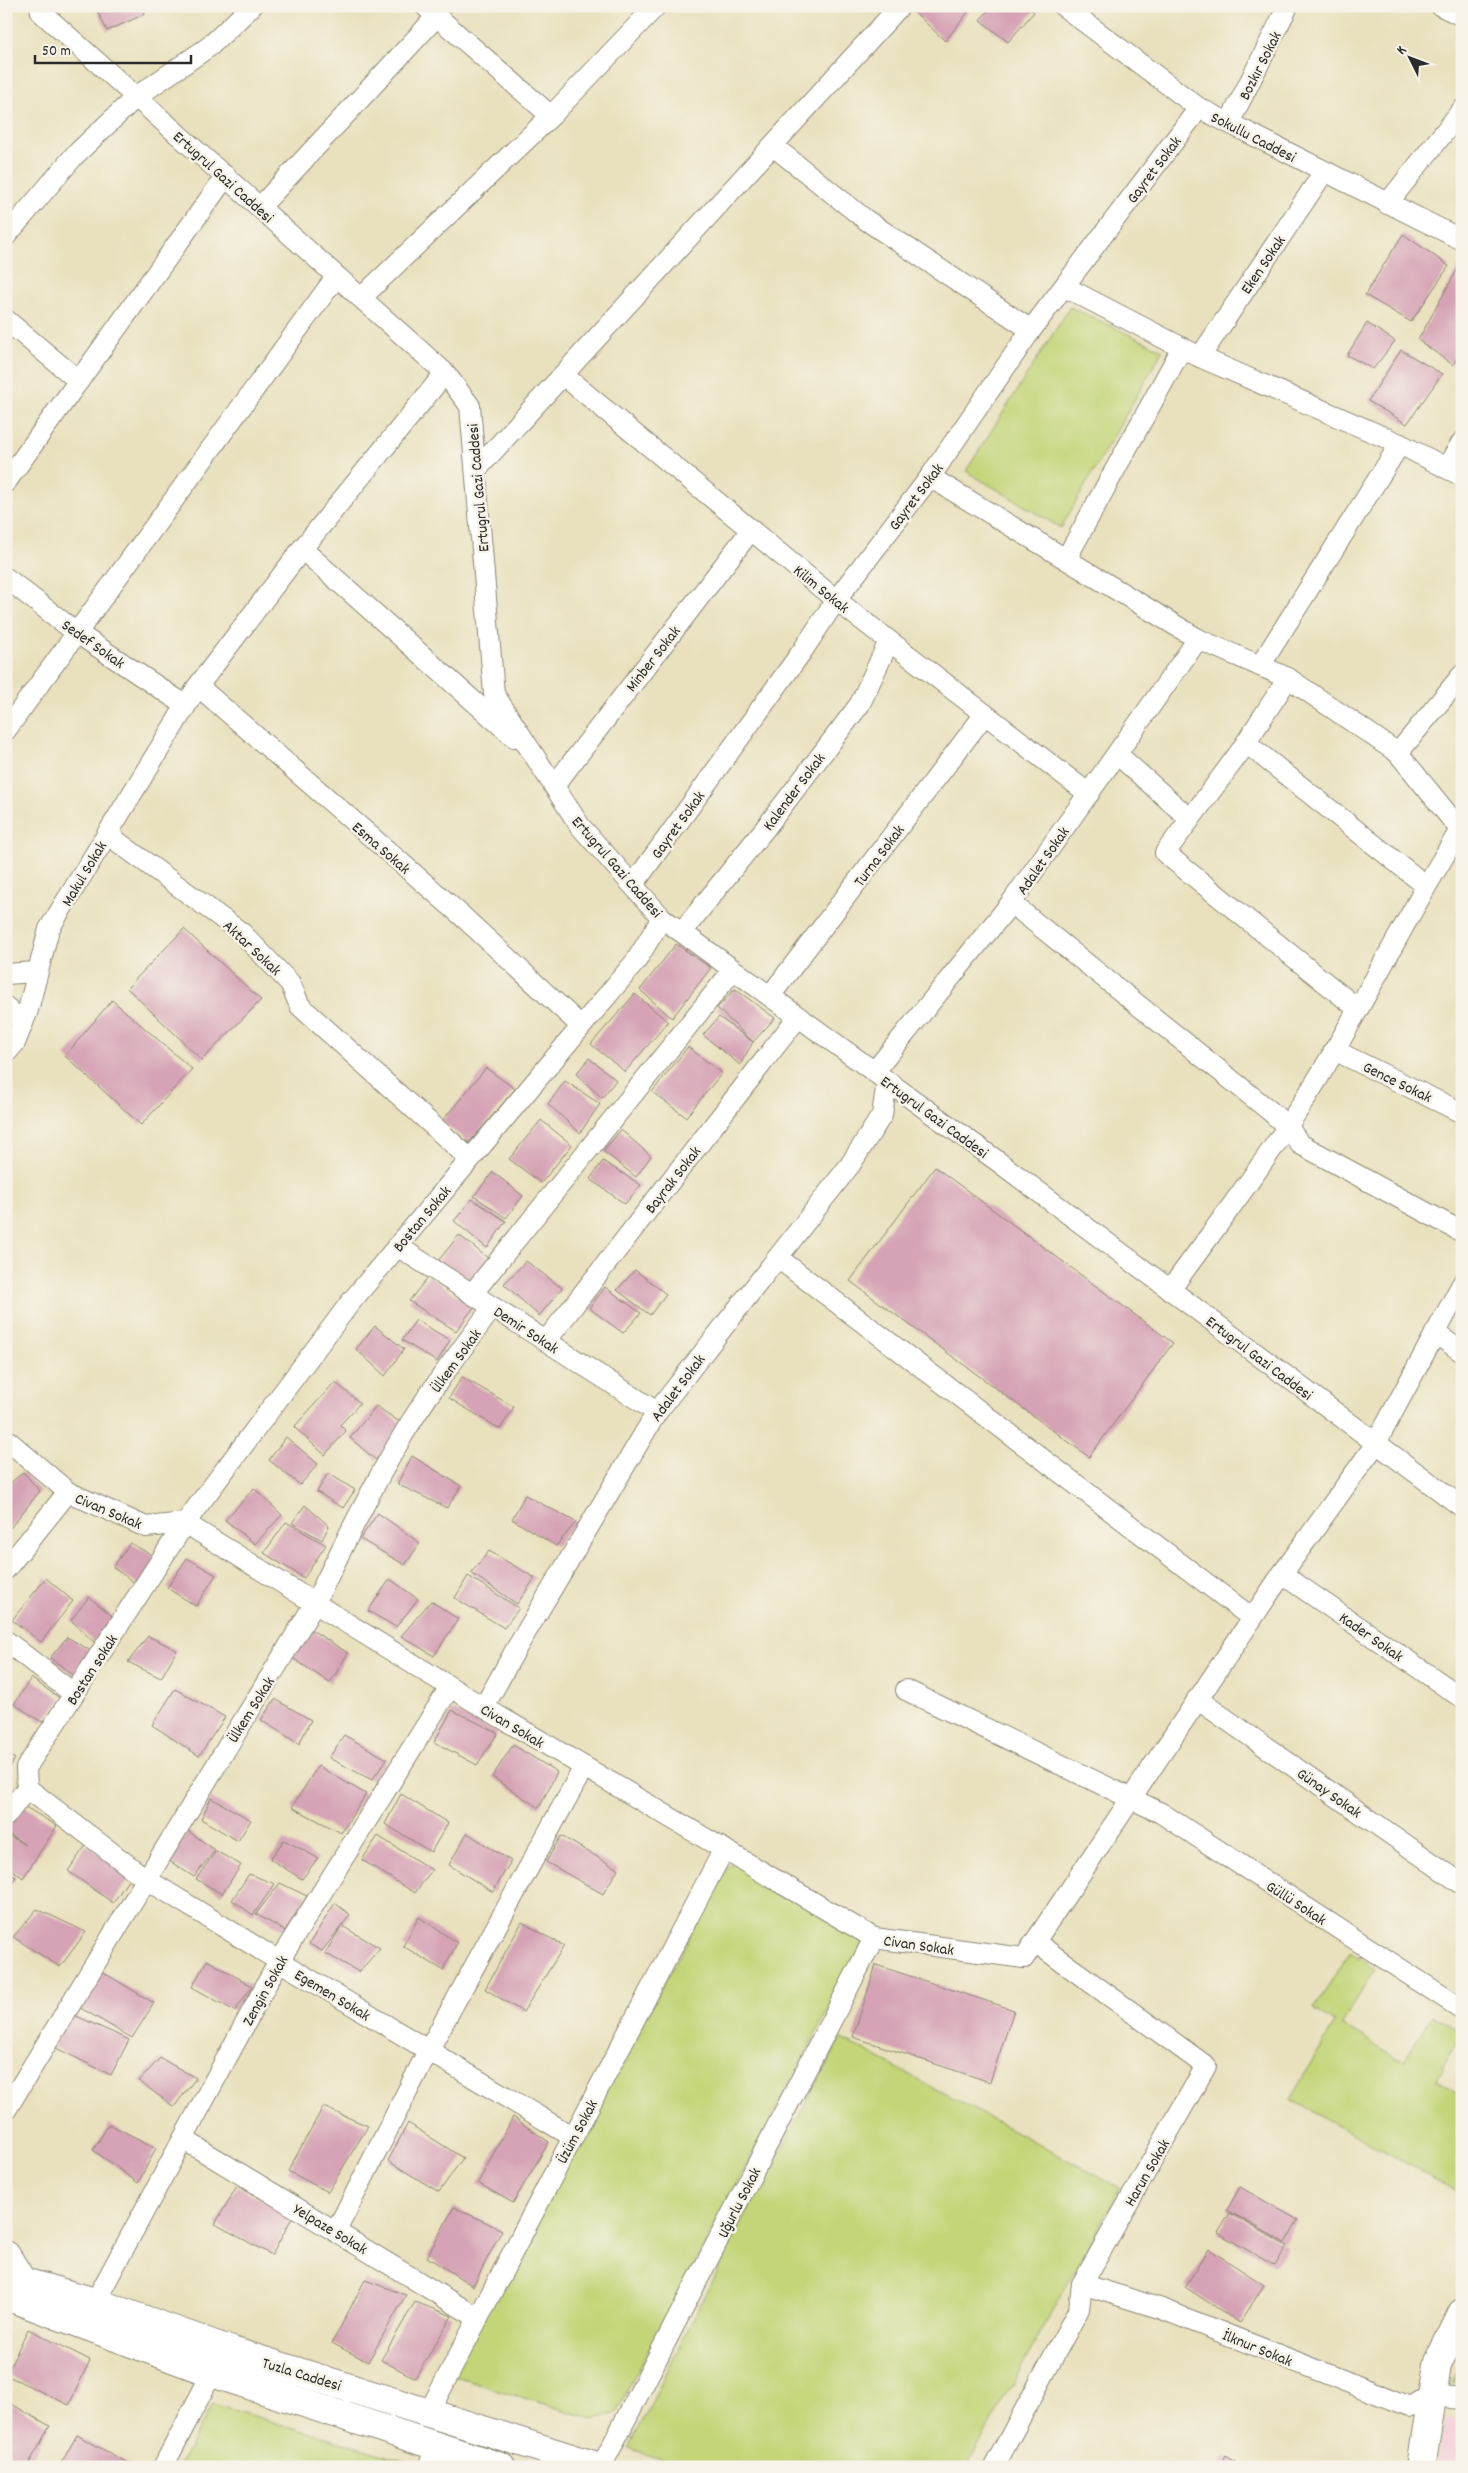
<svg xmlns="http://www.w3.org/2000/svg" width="1468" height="2473" viewBox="0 0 1468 2473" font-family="Dekko,sans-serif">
	<rect width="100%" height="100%" fill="#f7f3e8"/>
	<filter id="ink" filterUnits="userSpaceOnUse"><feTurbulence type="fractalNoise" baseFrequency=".02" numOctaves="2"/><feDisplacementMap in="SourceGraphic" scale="10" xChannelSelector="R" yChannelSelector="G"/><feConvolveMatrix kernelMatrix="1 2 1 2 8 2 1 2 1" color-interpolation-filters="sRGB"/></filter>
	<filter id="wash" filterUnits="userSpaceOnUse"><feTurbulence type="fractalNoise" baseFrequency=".0096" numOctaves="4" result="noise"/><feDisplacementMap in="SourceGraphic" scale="20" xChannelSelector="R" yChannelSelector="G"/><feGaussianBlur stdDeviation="1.12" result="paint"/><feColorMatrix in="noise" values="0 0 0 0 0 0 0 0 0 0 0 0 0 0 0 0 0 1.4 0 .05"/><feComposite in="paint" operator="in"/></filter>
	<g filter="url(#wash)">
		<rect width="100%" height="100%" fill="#e9e1bd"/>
		<path fill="#f5cfda" d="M 1445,2419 L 1462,2420 L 1462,2467 L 1436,2467 Z"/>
		<g fill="#c3d578" stroke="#778052">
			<path d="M 1070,307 L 1163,350 L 1061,528 L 966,471 Z"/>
			<path d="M 730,1863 L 867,1937 L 615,2414 L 593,2419 L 449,2375 Z"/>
			<path d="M 1350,1952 L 1375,1969 L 1342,2024 L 1403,2062 L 1432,2014 L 1462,2033 L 1436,2079 L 1462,2095 L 1462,2194 L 1290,2099 L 1335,2023 L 1314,2009 Z"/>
			<path d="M 841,2038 L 1120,2188 L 967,2467 L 683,2467 L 629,2448 L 740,2225 Z"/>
			<path d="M 1462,2363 L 1462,2384 L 1452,2383 Z"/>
			<path d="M 213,2404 L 417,2465 L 178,2467 Z"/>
		</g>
		<g id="blocks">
			<g fill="#d5a3b5">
				<path d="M 95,6 L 141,6 L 145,14 L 107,31 Z"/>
				<path d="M 913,6 L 965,6 L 970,10 L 945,41 L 911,9 Z"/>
				<path d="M 992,6 L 1026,6 L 1034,12 L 1008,42 L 980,20 Z"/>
				<path d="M 1403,234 L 1449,266 L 1411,322 L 1365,295 Z"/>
				<path d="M 1462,261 L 1462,349 L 1453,365 L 1418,340 Z"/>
				<path d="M 1367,323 L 1395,341 L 1373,369 L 1347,355 Z"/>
				<path d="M 1401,350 L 1442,374 L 1407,424 L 1368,401 Z"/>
				<path d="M 184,929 L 261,1000 L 202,1060 L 127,988 Z"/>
				<path d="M 676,944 L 711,968 L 672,1018 L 640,990 Z"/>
				<path d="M 735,989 L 775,1018 L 753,1042 L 740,1065 L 703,1035 L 719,1017 L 753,1042 L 717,1008 Z"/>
				<path d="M 635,994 L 668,1022 L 625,1072 L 591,1044 Z"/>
				<path d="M 112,1000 L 192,1069 L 141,1125 L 65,1056 Z"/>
				<path d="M 688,1047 L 722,1073 L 686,1117 L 652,1092 Z"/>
				<path d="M 589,1058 L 616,1080 L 602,1098 L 576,1074 Z"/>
				<path d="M 486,1068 L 515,1089 L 469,1143 L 442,1121 Z"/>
				<path d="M 565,1081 L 600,1104 L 580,1133 L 548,1104 Z"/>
				<path d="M 541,1120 L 572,1145 L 541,1183 L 509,1159 Z"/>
				<path d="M 621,1130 L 651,1156 L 636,1177 L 603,1151 Z"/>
				<path d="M 603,1161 L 641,1185 L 625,1204 L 590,1179 Z"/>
				<path d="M 935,1167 L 1173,1343 L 1089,1457 L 850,1281 Z"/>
				<path d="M 493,1172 L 523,1196 L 506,1218 L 474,1196 Z"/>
				<path d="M 472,1199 L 506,1221 L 487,1248 L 454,1221 Z"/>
				<path d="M 459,1235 L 489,1259 L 472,1283 L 438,1261 Z"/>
				<path d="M 526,1261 L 562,1288 L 539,1316 L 504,1284 Z"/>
				<path d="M 635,1270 L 666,1294 L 650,1315 L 617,1290 Z"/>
				<path d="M 429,1276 L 474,1307 L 456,1331 L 409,1301 Z"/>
				<path d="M 605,1287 L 641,1313 L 623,1333 L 589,1308 Z"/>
				<path d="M 416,1320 L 450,1340 L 437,1362 L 402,1340 Z"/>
				<path d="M 375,1326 L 404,1349 L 385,1376 L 356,1349 Z"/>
				<path d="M 462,1377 L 514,1407 L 500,1429 L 449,1398 Z"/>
				<path d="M 335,1382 L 360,1403 L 340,1425 L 346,1431 L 325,1455 L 294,1427 Z"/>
				<path d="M 376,1406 L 401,1423 L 376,1460 L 350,1438 Z"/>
				<path d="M 286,1437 L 318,1464 L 300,1485 L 269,1460 Z"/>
				<path d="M 412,1456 L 461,1486 L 447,1508 L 397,1484 Z"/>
				<path d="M 23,1472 L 40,1491 L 10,1528 L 6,1524 L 6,1487 Z"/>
				<path d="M 328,1473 L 355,1490 L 343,1508 L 317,1492 Z"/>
				<path d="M 254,1488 L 282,1515 L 255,1544 L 225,1520 Z"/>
				<path d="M 525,1495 L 576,1522 L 556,1546 L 512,1519 Z"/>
				<path d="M 305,1505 L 329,1526 L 322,1540 L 292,1523 Z"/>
				<path d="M 378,1513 L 420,1543 L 405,1565 L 360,1539 Z"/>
				<path d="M 286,1522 L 326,1545 L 304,1578 L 264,1553 Z"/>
				<path d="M 130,1543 L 159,1559 L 140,1587 L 113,1567 Z"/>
				<path d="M 489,1551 L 535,1578 L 517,1604 L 471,1573 Z"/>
				<path d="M 187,1558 L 216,1575 L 196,1606 L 167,1588 Z"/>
				<path d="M 468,1576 L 519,1608 L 504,1628 L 455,1598 Z"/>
				<path d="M 46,1578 L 73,1601 L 41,1642 L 12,1620 Z"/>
				<path d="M 390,1579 L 418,1599 L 396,1627 L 368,1611 Z"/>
				<path d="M 89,1597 L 117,1620 L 98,1646 L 71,1620 Z"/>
				<path d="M 431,1601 L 458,1619 L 434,1656 L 401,1636 Z"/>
				<path d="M 310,1629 L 348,1653 L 330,1683 L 291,1657 Z"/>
				<path d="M 148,1636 L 177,1650 L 161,1678 L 128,1662 Z"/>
				<path d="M 67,1637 L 96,1654 L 79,1679 L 50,1658 Z"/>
				<path d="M 31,1678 L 61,1699 L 42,1722 L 14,1704 Z"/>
				<path d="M 175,1689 L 225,1717 L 199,1756 L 152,1725 Z"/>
				<path d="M 275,1699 L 311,1720 L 299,1744 L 261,1720 Z"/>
				<path d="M 452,1710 L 498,1733 L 477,1765 L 434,1742 Z"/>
				<path d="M 344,1735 L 387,1759 L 372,1780 L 329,1758 Z"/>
				<path d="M 513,1745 L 557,1772 L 539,1808 L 492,1777 Z"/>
				<path d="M 6,1753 L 15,1759 L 6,1774 Z"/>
				<path d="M 318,1766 L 366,1794 L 341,1833 L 292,1807 Z"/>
				<path d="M 401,1794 L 448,1823 L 431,1852 L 385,1824 Z"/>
				<path d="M 211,1798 L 251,1820 L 238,1841 L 201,1819 Z"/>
				<path d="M 22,1805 L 57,1826 L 23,1878 L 6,1865 L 6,1834 L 25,1845 L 6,1832 L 6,1828 Z"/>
				<path d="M 188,1831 L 215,1850 L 194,1877 L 168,1860 Z"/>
				<path d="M 467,1833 L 511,1861 L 493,1892 L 449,1865 Z"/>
				<path d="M 378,1836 L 432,1870 L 415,1893 L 362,1860 Z"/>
				<path d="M 561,1836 L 618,1869 L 603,1894 L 546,1862 Z"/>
				<path d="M 284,1840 L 318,1858 L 302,1879 L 270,1859 Z"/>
				<path d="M 86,1845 L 132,1874 L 113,1903 L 68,1871 Z"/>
				<path d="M 216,1851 L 241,1865 L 222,1894 L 196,1879 Z"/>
				<path d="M 6,1872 L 16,1877 L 6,1892 Z"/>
				<path d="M 249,1874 L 275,1884 L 253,1915 L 232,1900 Z"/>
				<path d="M 280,1883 L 307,1896 L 285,1931 L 256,1914 Z"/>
				<path d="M 335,1903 L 350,1915 L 322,1951 L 309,1944 Z"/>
				<path d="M 37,1909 L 86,1932 L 60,1967 L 13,1937 Z"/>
				<path d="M 419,1917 L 457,1943 L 443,1970 L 403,1946 Z"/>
				<path d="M 522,1922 L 564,1946 L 523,2012 L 485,1989 Z"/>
				<path d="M 342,1926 L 380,1948 L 359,1972 L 325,1953 Z"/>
				<path d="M 207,1960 L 252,1986 L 235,2011 L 192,1987 Z"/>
				<path d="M 876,1965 L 1014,2010 L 990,2082 L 853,2037 Z"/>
				<path d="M 99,1970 L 154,2003 L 132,2038 L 77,2006 Z"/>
				<path d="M 72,2014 L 129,2040 L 111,2075 L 52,2046 Z"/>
				<path d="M 160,2058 L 196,2078 L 174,2107 L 139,2081 Z"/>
				<path d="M 323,2107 L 368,2126 L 328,2192 L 288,2171 Z"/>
				<path d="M 513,2117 L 549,2142 L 513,2203 L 478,2183 Z"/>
				<path d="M 408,2123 L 463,2158 L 439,2192 L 388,2161 Z"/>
				<path d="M 109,2124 L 156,2148 L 138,2183 L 93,2150 Z"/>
				<path d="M 237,2186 L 293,2216 L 272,2255 L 215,2224 Z"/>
				<path d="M 1240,2187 L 1298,2220 L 1285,2243 L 1227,2210 Z"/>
				<path d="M 454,2207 L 502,2230 L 473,2286 L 427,2257 Z"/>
				<path d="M 1230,2213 L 1287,2246 L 1275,2266 L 1218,2233 Z"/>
				<path d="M 1209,2249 L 1264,2285 L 1240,2323 L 1185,2287 Z"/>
				<path d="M 365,2280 L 406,2295 L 368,2362 L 332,2343 Z"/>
				<path d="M 415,2302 L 452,2316 L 415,2378 L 381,2360 Z"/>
				<path d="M 28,2329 L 90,2360 L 69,2405 L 6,2375 Z"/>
				<path d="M 6,2401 L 50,2426 L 27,2467 L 6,2467 Z"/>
				<path d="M 77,2435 L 135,2467 L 59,2467 Z"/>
				<path d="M 1225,2456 L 1243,2467 L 1219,2467 Z"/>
			</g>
		</g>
	</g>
	<g filter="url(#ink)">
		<use href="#blocks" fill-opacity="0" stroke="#8a8674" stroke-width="1"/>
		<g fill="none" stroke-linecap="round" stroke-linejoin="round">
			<g stroke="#8a8674" stroke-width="22">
				<g id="street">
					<path d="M 40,6 L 41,12 L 445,373 L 470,406 L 494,694 L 580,826 L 662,918 L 996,1160 L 1462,1507"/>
					<path d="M 425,6 L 551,116"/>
					<path d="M 1063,6 L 1199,108 L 1462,240"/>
					<path d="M 1441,6 L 1462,16"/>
					<path d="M 1229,123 L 1288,6"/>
					<path d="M 773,146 L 866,220 L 1031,330"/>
					<path d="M 1387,204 L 1462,110"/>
					<path d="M 260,207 L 437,16"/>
					<path d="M 6,236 L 74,156 L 136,97 L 210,46 L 252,6"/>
					<path d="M 1065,287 L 1200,357 L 1400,444 L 1462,476"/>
					<path d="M 361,298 L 551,116 L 656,6"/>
					<path d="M 6,320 L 79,381"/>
					<path d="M 1200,357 L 1324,172"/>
					<path d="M 563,375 L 836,600 L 1089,794"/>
					<path d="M 1446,468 L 1462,442"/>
					<path d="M 476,470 L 900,6"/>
					<path d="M 930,477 L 1198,639 L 1288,678 L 1398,753 L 1462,832"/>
					<path d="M 6,482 L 226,176"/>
					<path d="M 302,549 L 514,737"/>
					<path d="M 1066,559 L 1182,348"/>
					<path d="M 6,578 L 77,633 L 185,705"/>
					<path d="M 1260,666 L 1400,444"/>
					<path d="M 1288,678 L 1240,752 L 1165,853 L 1358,1009"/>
					<path d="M 198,686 L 302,549 L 445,373"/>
					<path d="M 6,730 L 336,277"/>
					<path d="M 1246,743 L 1425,885"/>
					<path d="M 1398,753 L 1462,675"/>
					<path d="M 1117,754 L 1190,819"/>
					<path d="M 554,786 L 751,530"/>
					<path d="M 107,834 L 242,933 L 290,983 L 300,1006 L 470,1159"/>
					<path d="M 633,885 L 803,650 L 836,600 L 930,477 L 1031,330 L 1199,108"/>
					<path d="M 1011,903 L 1270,1111 L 1288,1127 L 1300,1144 L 1462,1232"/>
					<path d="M 682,932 L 767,826 L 860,704 L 889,641"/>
					<path d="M 6,974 L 36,972"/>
					<path d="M 770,996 L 985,714"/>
					<path d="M 6,1007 L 23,1023"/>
					<path d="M 1334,1050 L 1462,1113"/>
					<path d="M 6,1053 L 15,1043 L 28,1010 L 49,929 L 198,686 L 461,915 L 581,1026"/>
					<path d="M 874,1072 L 1011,903 L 1198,639"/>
					<path d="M 397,1246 L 657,1412"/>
					<path d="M 778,1258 L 1252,1618"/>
					<path d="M 1170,1290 C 1209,1236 1250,1183 1287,1127 C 1351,1032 1399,927 1460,830"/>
					<path d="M 472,1294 L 733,970"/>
					<path d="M 1435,1333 L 1462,1352"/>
					<path d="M 546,1341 L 798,1017"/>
					<path d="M 6,1439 L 68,1492 L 146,1527 L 185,1523 L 473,1701 L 874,1938 L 1024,1958 L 1282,1574 L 1375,1445 L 1462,1284"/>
					<path d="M 6,1569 L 68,1492"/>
					<path d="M 1282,1574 L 1462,1698"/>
					<path d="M 6,1641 L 74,1694"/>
					<path d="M 906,1690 L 1161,1813 L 1462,2009"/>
					<path d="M 1197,1699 L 1462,1884"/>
					<path d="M 484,1707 L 516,1649 L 657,1412 L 850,1165 L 882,1115 L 887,1082"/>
					<path d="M 27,1788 L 146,1879 L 279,1961 L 573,2137"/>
					<path d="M 6,1816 L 27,1788 L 26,1768 L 185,1523 L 350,1303 L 636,961 L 662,918"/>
					<path d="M 6,2110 L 315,1603 C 343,1546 371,1489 403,1435 C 430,1390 462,1349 493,1307"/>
					<path d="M 183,2139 L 478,2318"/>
					<path d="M 336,2231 L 428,2051 L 584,1767"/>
					<path d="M 1082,2284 L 1162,2309 L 1411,2407 L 1431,2395 L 1462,2398"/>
					<path d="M 95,2302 L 279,1961 L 450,1687"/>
					<path d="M 429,2412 L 724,1849"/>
					<path d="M 163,2467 L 212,2373"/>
					<path d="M 428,2467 L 438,2445"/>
					<path d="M 601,2467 L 874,1938"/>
					<path d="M 994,2467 L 1079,2309 L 1082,2284 L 1206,2066 L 1035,1942"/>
				</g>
			</g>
			<g stroke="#8a8674" stroke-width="30">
				<g id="secondary">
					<path d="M 6,2255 L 22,2281"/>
					<path d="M 1421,2467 L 1437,2365 L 1462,2313"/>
				</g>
			</g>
			<g stroke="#8a8674" stroke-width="30">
				<g id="primary">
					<path d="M 6,2277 L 95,2302 L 232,2351 L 600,2467"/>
					<path d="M 6,2296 L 212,2373 L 501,2467"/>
				</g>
			</g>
			<use href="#street" stroke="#fff" stroke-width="20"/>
			<use href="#secondary" stroke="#fff" stroke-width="28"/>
			<use href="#primary" stroke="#fff" stroke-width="28"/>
		</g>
	</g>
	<g text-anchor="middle" stroke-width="5" stroke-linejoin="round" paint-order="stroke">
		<g font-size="16" fill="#2b2b2b" stroke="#f7f3e8">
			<text transform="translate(1259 65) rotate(-63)" y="6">Bozkır Sokak</text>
			<text transform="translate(1254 136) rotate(27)" y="6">Sokullu Caddesi</text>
			<text transform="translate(1153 169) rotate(-53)" y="6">Gayret Sokak</text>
			<text transform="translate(224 176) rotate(42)" y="6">Ertugrul Gazi Caddesi</text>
			<text transform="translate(1262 264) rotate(-56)" y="6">Eken Sokak</text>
			<text transform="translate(477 488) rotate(-95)" y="6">Ertugrul Gazi Caddesi</text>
			<text transform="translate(915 496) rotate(-53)" y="6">Gayret Sokak</text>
			<text transform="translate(822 588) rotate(39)" y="6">Kilim Sokak</text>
			<text transform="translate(94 643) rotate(35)" y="6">Sedef Sokak</text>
			<text transform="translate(652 658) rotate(-52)" y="6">Minber Sokak</text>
			<text transform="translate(793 791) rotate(-53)" y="6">Kalender Sokak</text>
			<text transform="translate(677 824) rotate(-54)" y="6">Gayret Sokak</text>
			<text transform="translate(382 847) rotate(41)" y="6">Esma Sokak</text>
			<text transform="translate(878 855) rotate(-53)" y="6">Turna Sokak</text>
			<text transform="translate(1042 860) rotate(-55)" y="6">Adalet Sokak</text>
			<text transform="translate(618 866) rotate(49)" y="6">Ertugrul Gazi Caddesi</text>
			<text transform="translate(83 873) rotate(-59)" y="6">Makul Sokak</text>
			<text transform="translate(253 947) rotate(43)" y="6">Aktar Sokak</text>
			<text transform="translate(1398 1081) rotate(26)" y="6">Gence Sokak</text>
			<text transform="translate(935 1116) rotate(36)" y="6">Ertugrul Gazi Caddesi</text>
			<text transform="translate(672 1179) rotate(-52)" y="6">Bayrak Sokak</text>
			<text transform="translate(421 1218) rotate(-50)" y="6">Bostan Sokak</text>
			<text transform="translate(527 1329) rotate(33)" y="6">Demir Sokak</text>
			<text transform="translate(1260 1357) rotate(37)" y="6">Ertugrul Gazi Caddesi</text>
			<text transform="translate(455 1360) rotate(-54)" y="6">Ülkem Sokak</text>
			<text transform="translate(677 1387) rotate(-53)" y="6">Adalet Sokak</text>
			<text transform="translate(109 1510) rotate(23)" y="6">Civan Sokak</text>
			<text transform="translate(1372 1636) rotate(35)" y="6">Kader Sokak</text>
			<text transform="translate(91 1669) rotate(-57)" y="6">Bostan sokak</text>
			<text transform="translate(250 1709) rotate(-58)" y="6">Ülkem Sokak</text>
			<text transform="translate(513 1725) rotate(31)" y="6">Civan Sokak</text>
			<text transform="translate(1330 1792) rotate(35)" y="6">Günay Sokak</text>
			<text transform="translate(1297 1902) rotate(33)" y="6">Güllü Sokak</text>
			<text transform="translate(919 1944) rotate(8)" y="6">Civan Sokak</text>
			<text transform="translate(264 1990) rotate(-61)" y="6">Zengin Sokak</text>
			<text transform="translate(333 1994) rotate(31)" y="6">Egemen Sokak</text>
			<text transform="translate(576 2131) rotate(-62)" y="6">Üzüm Sokak</text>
			<text transform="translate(1146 2172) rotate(-60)" y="6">Harun Sokak</text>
			<text transform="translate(738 2202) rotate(-63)" y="6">Uğurlu Sokak</text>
			<text transform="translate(331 2228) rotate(31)" y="6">Yelpaze Sokak</text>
			<text transform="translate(1258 2347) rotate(22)" y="6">İlknur Sokak</text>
			<text transform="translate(302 2373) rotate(17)" y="6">Tuzla Caddesi</text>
		</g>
	</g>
	<rect width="1468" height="2473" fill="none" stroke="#f7f3e8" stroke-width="25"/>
	<g transform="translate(1410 58) rotate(312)" stroke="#f7f3e8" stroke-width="4" paint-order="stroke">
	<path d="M0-4L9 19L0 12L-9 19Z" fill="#2b2b2b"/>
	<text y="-8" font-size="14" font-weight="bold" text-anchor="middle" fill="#2b2b2b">K</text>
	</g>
	<path d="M35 55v8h156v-8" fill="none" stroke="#2b2b2b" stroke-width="2.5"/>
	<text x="42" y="55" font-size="15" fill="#2b2b2b" stroke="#f7f3e8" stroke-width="4" paint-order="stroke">50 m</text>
</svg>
